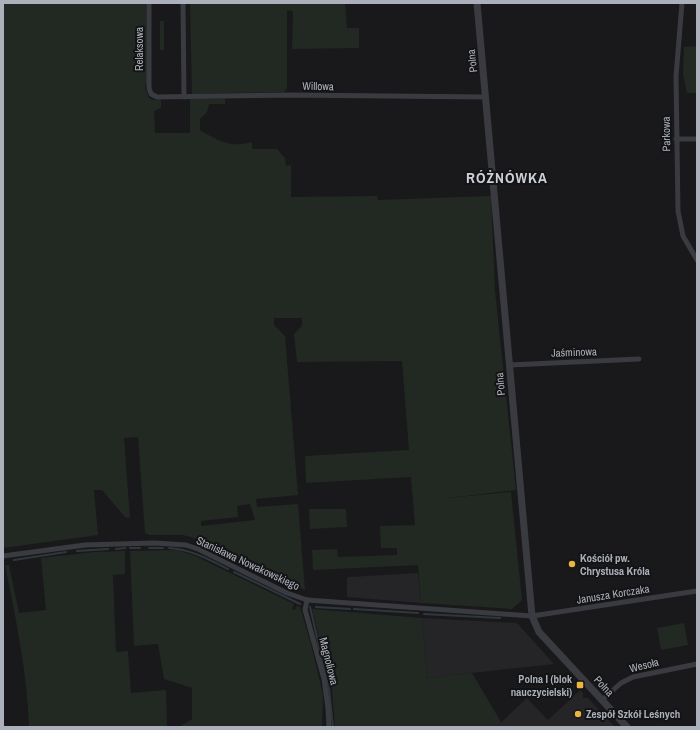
<svg xmlns="http://www.w3.org/2000/svg" width="700" height="730" viewBox="0 0 700 730" font-family="'Archivo Narrow',sans-serif">
	<rect width="100%" height="100%" fill="#19191b"/>
	<g fill="#252528">
		<path d="M 418,573 L 421,603 L 347,597 L 347,578 L 349,577 Z"/>
		<path d="M 422,618 L 517,623 L 554,664 L 427,678 Z"/>
		<path d="M 580,690 L 583,693 L 583,698 L 588,698 L 615,727 L 496,727 L 527,698 L 548,720 Z"/>
	</g>
	<g fill="#212922" fill-rule="evenodd">
		<path d="M 3,3 L 146,3 L 147,81 L 145,87 L 149,98 L 153,100 L 161,100 L 161,108 L 154,111 L 155,133 L 190,133 L 190,99 L 225,99 L 225,104 L 209,104 L 207,112 L 200,119 L 200,130 C 219,141 230,148 252,142 L 252,149 L 277,149 L 285,158 L 286,166 L 291,165 L 291,197 L 377,196 L 378,200 L 491,196 L 495,291 L 516,490 L 448,498 L 511,492 L 522,600 L 512,609 L 421,603 L 418,565 L 313,570 L 312,550 L 337,549 L 338,557 L 397,555 L 397,548 L 381,548 L 380,526 L 415,525 L 411,477 L 306,483 L 305,456 L 409,450 L 402,361 L 297,362 L 294,334 L 302,326 L 302,318 L 274,318 L 274,325 L 285,336 L 298,495 L 256,499 L 257,507 L 298,504 L 305,590 L 271,576 L 197,539 L 183,535 L 149,535 L 145,533 L 138,437 L 124,438 L 130,518 L 125,517 L 102,490 L 94,490 L 98,535 L 3,548 ZM 250,504 L 255,520 L 201,526 L 201,521 L 238,517 L 237,506 Z"/>
		<path d="M 190,3 L 345,3 L 347,28 L 359,28 L 359,48 L 292,49 L 293,11 L 287,10 L 287,88 L 284,92 L 192,94 Z"/>
		<rect x="160" y="21" width="4" height="29"/>
		<path d="M 697,46 L 697,93 L 687,93 L 683,74 L 684,47 Z"/>
		<path d="M 309,509 L 346,509 L 347,527 L 310,529 Z"/>
		<path d="M 177,550 L 195,556 L 294,604 L 292,609 L 295,610 L 297,606 L 300,607 L 311,644 L 323,695 L 322,727 L 179,727 L 192,719 L 192,688 L 164,679 L 158,644 L 134,646 L 130,551 Z"/>
		<path d="M 125,551 L 125,574 L 113,575 L 116,652 L 128,651 L 131,693 L 166,690 L 167,727 L 29,727 C 27,672 16,619 5,565 L 9,565 L 19,613 L 46,610 L 41,558 L 94,552 Z"/>
		<path d="M 312,609 L 422,618 L 427,678 L 472,673 L 501,722 L 496,727 L 335,727 L 332,689 Z"/>
		<path d="M 684,623 L 688,645 L 661,650 L 657,628 Z"/>
	</g>
	<g fill="none" stroke-linecap="round" stroke-linejoin="round">
		<g stroke="#2f373e" stroke-width="2">
			<path d="M 130,548 L 140,548"/>
			<path d="M 149,548 L 163,548"/>
			<path d="M 169,548 C 190,549 210,560 228,569"/>
			<path d="M 116,549 L 125,548"/>
			<path d="M 77,551 L 108,549"/>
			<path d="M 14,560 L 66,552"/>
			<path d="M 234,572 L 300,604"/>
			<path d="M 310,607 L 329,689 L 333,727"/>
			<path d="M 316,607 L 350,609"/>
			<path d="M 354,609 L 418,613"/>
			<path d="M 424,614 L 500,618"/>
		</g>
		<g stroke="#3a3b40" stroke-width="5">
			<path d="M 149,3 L 149,88 L 151,94 L 157,97 L 289,95 L 486,97"/>
			<path d="M 183,3 L 184,97"/>
			<path d="M 682,3 L 676,76 L 678,211 L 683,236 L 697,260"/>
			<path d="M 676,139 L 697,139"/>
			<path d="M 510,365 L 639,359"/>
			<path d="M 3,556 L 85,545 L 154,543 L 186,545 L 198,549 L 287,593 L 307,600 L 532,616 L 697,591"/>
			<path d="M 307,600 L 305,610 L 307,617 L 324,679 L 328,708 L 329,727"/>
			<path d="M 602,700 L 621,683 L 633,677 L 697,664"/>
		</g>
		<path stroke="#3a3b40" stroke-width="7" d="M 477,3 L 532,616 L 539,632 L 627,727"/>
	</g>
	<g fill="#ebb640" stroke="#141416" stroke-width="1.5">
		<circle cx="572" cy="564" r="4"/>
		<rect x="576" y="681" width="8" height="8" rx="2"/>
		<circle cx="578" cy="714" r="4"/>
	</g>
	<g text-anchor="middle" stroke-width="4" stroke-linejoin="round" paint-order="stroke">
		<g font-size="11" fill="#abb0ba" stroke="#141416">
			<text transform="translate(139 49) rotate(-90)" y="4">Relaksowa</text>
			<text transform="translate(472 61) rotate(-96)" y="4">Polna</text>
			<text transform="translate(318 86) rotate(1)" y="4">Willowa</text>
			<text transform="translate(666 134) rotate(-91)" y="4">Parkowa</text>
			<text transform="translate(574 352) rotate(-2)" y="4">Jaśminowa</text>
			<text transform="translate(500 384) rotate(-95)" y="4">Polna</text>
			<text transform="translate(248 563) rotate(25)" y="4">Stanisława Nowakowskiego</text>
			<text transform="translate(613 594) rotate(-9)" y="4">Janusza Korczaka</text>
			<text transform="translate(329 661) rotate(76)" y="4">Magnoliowa</text>
			<text transform="translate(644 665) rotate(-14)" y="4">Wesoła</text>
			<text transform="translate(604 686) rotate(47)" y="4">Polna</text>
		</g>
		<g font-size="11" font-weight="bold" fill="#abb0ba" stroke="#141416" text-anchor="start">
			<text x="580" y="562">Kościół pw.<tspan x="580" dy="13">Chrystusa Króla</tspan></text>
			<text x="572" y="683" text-anchor="end">Polna I (blok<tspan x="572" dy="13">nauczycielski)</tspan></text>
			<text x="586" y="718">Zespół Szkół Leśnych</text>
		</g>
		<g font-size="15" font-weight="bold" letter-spacing="1" fill="#cccfd6" stroke="#141416">
			<text x="507" y="183">RÓŻNÓWKA</text>
		</g>
	</g>
	<rect width="700" height="730" fill="none" stroke="#abb0ba" stroke-width="8"/>
</svg>
